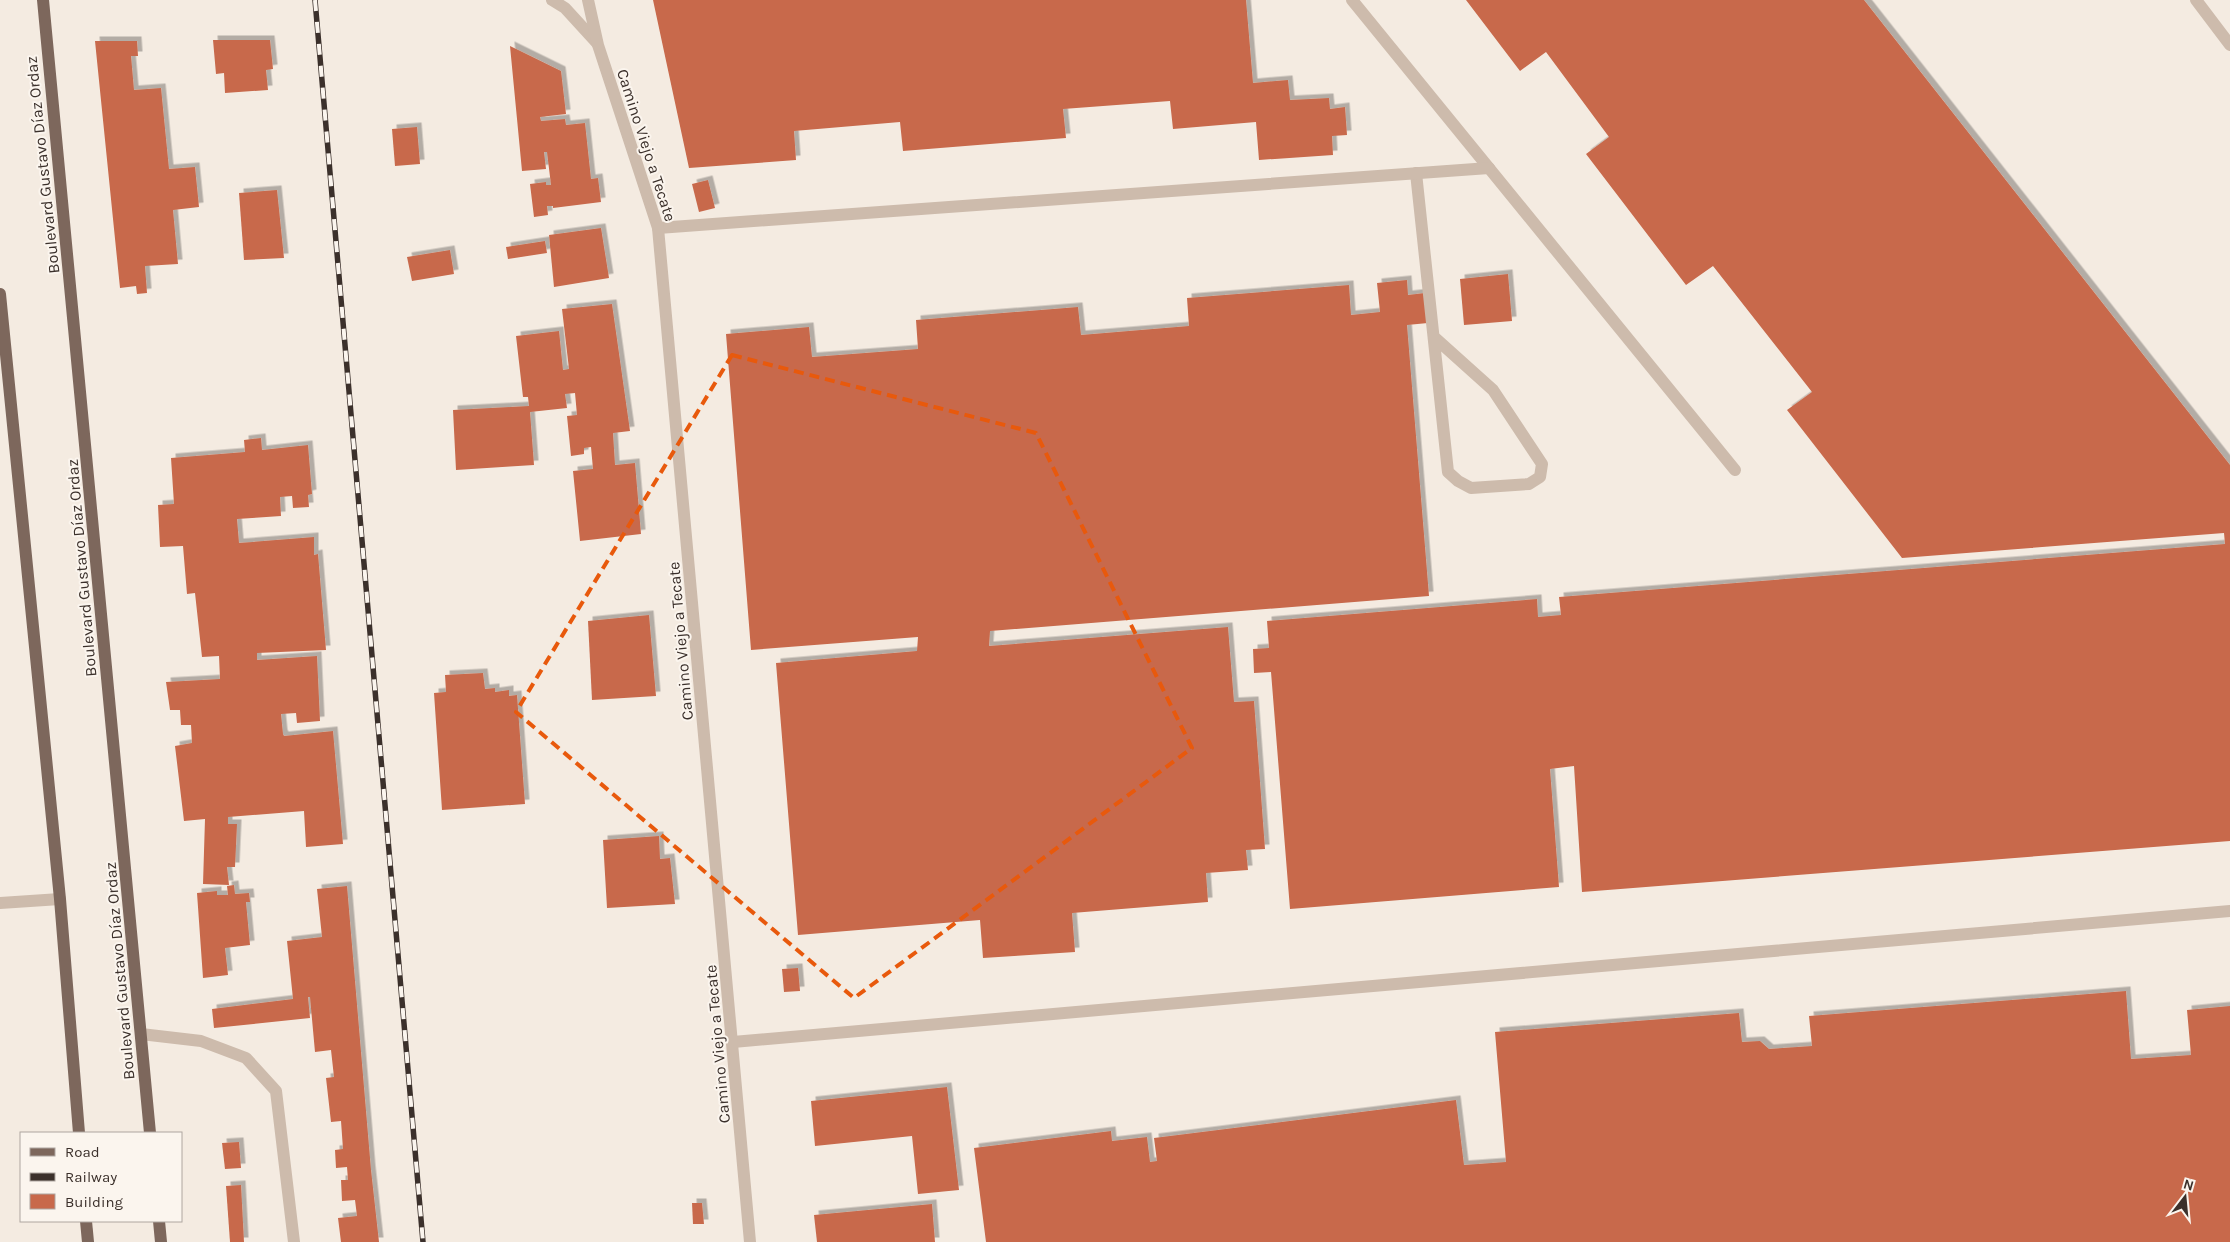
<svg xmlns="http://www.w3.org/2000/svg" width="2230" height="1242" viewBox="0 0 2230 1242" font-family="Karla,sans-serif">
	<defs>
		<filter id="shadow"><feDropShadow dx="4.5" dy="-4.5" stdDeviation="0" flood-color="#0004"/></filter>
	</defs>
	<rect width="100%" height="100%" fill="#f4ebe1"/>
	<g fill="#c8694b" filter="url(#shadow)">
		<path d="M 653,0 L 1246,0 L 1253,83 L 1288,80 L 1290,100 L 1329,98 L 1330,109 L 1345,107 L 1347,135 L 1332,136 L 1333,155 L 1259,160 L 1256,122 L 1173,129 L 1170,101 L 1063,109 L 1066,138 L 903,151 L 900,122 L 794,131 L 796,160 L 689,168 Z"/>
		<path d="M 1466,0 L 1864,0 L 2230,465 L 2230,841 L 1582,892 L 1574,766 L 1550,769 L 1559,887 L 1290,909 L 1271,672 L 1254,673 L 1253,649 L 1269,648 L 1267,621 L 1537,599 L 1538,617 L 1561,615 L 1559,597 L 2225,544 L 2224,533 L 1902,558 L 1787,410 L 1812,392 L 1713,266 L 1686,285 L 1586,154 L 1609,137 L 1546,52 L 1520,71 Z"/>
		<path d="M 213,40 L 270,40 L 273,69 L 266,70 L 268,90 L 225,93 L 224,73 L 216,74 Z"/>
		<path d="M 95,41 L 137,41 L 138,56 L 131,56 L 134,90 L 161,88 L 169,169 L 195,167 L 199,207 L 173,210 L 178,264 L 145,266 L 147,293 L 137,294 L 136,286 L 120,288 Z"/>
		<path d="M 510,46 L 561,71 L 566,114 L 540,117 L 541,121 L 565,119 L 566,125 L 585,123 L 591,179 L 598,178 L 601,202 L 553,208 L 553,206 L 547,206 L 548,215 L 534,217 L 530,184 L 546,182 L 546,185 L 551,185 L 547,152 L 544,152 L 546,169 L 522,171 Z"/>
		<path d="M 417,127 L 420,164 L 395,166 L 392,129 Z"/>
		<path d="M 708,180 L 715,208 L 699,212 L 692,184 Z"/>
		<path d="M 277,190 L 284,258 L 244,260 L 239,193 Z"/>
		<path d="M 601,228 L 609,278 L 554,287 L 549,235 Z"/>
		<path d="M 545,241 L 547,253 L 508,259 L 506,247 Z"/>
		<path d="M 450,250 L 454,274 L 412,281 L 407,257 Z"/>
		<path d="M 1508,274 L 1512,321 L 1464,325 L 1460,279 Z"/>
		<path d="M 1407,280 L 1408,295 L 1425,293 L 1428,323 L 1407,325 L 1429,596 L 990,631 L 989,646 L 1228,627 L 1234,702 L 1254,701 L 1265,849 L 1246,850 L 1248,870 L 1206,873 L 1208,902 L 1072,913 L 1075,952 L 983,958 L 980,920 L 798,935 L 776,663 L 917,651 L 918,637 L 751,650 L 726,334 L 809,327 L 812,357 L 918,349 L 916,320 L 1078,307 L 1081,335 L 1189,326 L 1187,298 L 1349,285 L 1351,315 L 1380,312 L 1377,283 Z"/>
		<path d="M 612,304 L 630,431 L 613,433 L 615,465 L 635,463 L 641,534 L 580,541 L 573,471 L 593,469 L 591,447 L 584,448 L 584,454 L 571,456 L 567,416 L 577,415 L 575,393 L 565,394 L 567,408 L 530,412 L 534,465 L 456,470 L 453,410 L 529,406 L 528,397 L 523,397 L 516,336 L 559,331 L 563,370 L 569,369 L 562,309 Z"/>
		<path d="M 261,438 L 262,450 L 308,445 L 312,494 L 308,495 L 309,507 L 293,508 L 292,496 L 280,497 L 281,516 L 237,519 L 239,543 L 314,537 L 314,555 L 318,554 L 326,650 L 257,653 L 257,660 L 317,656 L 320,721 L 297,723 L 296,713 L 281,714 L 283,734 L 284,736 L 333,731 L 343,844 L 306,847 L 304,811 L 228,817 L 228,824 L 237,824 L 235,867 L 227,867 L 229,885 L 203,884 L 205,819 L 184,821 L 175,746 L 192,743 L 191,725 L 181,725 L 180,710 L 170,710 L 166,682 L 220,679 L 219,656 L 202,657 L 195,593 L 187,594 L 183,546 L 160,547 L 158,505 L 174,504 L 171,458 L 245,452 L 244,440 Z"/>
		<path d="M 649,615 L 656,696 L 592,700 L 588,621 Z"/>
		<path d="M 483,673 L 485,689 L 495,688 L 495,692 L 509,690 L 509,696 L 517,695 L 525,804 L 442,810 L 434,693 L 446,692 L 445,675 Z"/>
		<path d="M 659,836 L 660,859 L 670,858 L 675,904 L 607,908 L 603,840 Z"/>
		<path d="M 234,885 L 235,894 L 249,893 L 250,902 L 246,902 L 250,945 L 225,948 L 228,975 L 203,978 L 197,893 L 217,891 L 217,895 L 228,895 L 227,886 Z"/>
		<path d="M 347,886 L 371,1170 L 379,1242 L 341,1242 L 338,1218 L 357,1216 L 355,1200 L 342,1201 L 341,1180 L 348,1180 L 347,1167 L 336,1168 L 335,1150 L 343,1149 L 341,1121 L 331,1122 L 326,1078 L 334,1077 L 331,1050 L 315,1052 L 310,997 L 308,997 L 310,1018 L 214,1028 L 212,1009 L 293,999 L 287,941 L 322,937 L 317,889 Z"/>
		<path d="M 798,968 L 800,991 L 784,992 L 782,969 Z"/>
		<path d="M 2126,991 L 2131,1059 L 2191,1055 L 2187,1010 L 2230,1006 L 2230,1242 L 986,1242 L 974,1148 L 1111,1131 L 1112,1141 L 1147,1137 L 1150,1162 L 1157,1161 L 1154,1138 L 1456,1100 L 1464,1165 L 1506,1162 L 1495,1032 L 1739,1013 L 1742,1042 L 1760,1041 L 1769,1049 L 1812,1046 L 1809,1016 Z"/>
		<path d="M 947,1087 L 959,1190 L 918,1194 L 912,1136 L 815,1146 L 811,1101 Z"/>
		<path d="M 239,1142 L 241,1168 L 225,1169 L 222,1143 Z"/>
		<path d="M 241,1185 L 244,1242 L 230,1242 L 226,1186 Z"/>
		<path d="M 692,1203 L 702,1203 L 704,1224 L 693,1224 Z"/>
		<path d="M 932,1204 L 935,1242 L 817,1242 L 814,1215 Z"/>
	</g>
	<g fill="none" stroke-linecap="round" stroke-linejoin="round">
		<g stroke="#cdbbac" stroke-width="12">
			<path d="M 1352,0 L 1735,470"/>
			<path d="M 2196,0 L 2230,45"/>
			<path d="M 1416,173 L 1448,472 L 1458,481 L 1471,488 L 1529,484 L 1540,477 L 1542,464 L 1493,390 L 1434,337"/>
			<path d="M 658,228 L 1489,168"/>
			<path d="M 141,1034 L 201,1041 L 246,1058 L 276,1091 L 294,1242"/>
			<path d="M 733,1042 L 2230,911"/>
		</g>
		<g stroke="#cdbbac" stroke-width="12">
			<path d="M 552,0 L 565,8 L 597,43"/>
			<path d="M 588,0 L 598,45 L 658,228 L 750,1242"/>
			<path d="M 0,903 L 60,899"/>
		</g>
		<g stroke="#7d675c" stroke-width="12">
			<path d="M 43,0 L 150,1133"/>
			<path d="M 0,294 L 60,899 L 79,1133"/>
			<path d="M 86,1221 L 88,1242"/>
			<path d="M 159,1221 L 161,1242"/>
		</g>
		<g stroke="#3b302b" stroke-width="5.5">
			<path id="rail" d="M 315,0 L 423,1242"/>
		</g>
		<use href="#rail" stroke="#fbf5ee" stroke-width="4" stroke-dasharray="11" stroke-linecap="butt"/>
	</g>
	<path fill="none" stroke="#e8590c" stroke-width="4" stroke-dasharray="10 6" stroke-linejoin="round" d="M 732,355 L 1036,433 L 1192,748 L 854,998 L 516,712 Z"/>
	<g text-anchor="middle" stroke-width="4" stroke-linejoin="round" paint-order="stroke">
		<g font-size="16" fill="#3b302b" stroke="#fbf5ee">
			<text transform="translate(647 145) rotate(72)" y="6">Camino Viejo a Tecate</text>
			<text transform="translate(42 165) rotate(-96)" y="6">Boulevard Gustavo Díaz Ordaz</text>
			<text transform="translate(81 568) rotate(-95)" y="6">Boulevard Gustavo Díaz Ordaz</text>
			<text transform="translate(680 641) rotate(-95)" y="6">Camino Viejo a Tecate</text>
			<text transform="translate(119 971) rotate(-95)" y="6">Boulevard Gustavo Díaz Ordaz</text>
			<text transform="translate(717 1044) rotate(-95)" y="6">Camino Viejo a Tecate</text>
		</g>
	</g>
	<rect x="20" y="1132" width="162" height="90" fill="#fbf5ee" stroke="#aea6a0"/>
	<rect x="30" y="1148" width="25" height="8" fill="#7d675c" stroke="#aea6a0"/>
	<text x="65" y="1157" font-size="15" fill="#3b302b">Road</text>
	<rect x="30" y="1173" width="25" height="8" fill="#3b302b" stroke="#aea6a0"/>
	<text x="65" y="1182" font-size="15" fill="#3b302b">Railway</text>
	<rect x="30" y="1194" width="25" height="15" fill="#c8694b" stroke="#aea6a0"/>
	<text x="65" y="1207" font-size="15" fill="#3b302b">Building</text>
	<g transform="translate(2185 1197) rotate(16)" stroke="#fbf5ee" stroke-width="4" paint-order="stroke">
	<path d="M0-4L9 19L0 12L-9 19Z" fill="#3b302b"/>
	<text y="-8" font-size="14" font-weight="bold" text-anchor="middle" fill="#3b302b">N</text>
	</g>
</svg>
